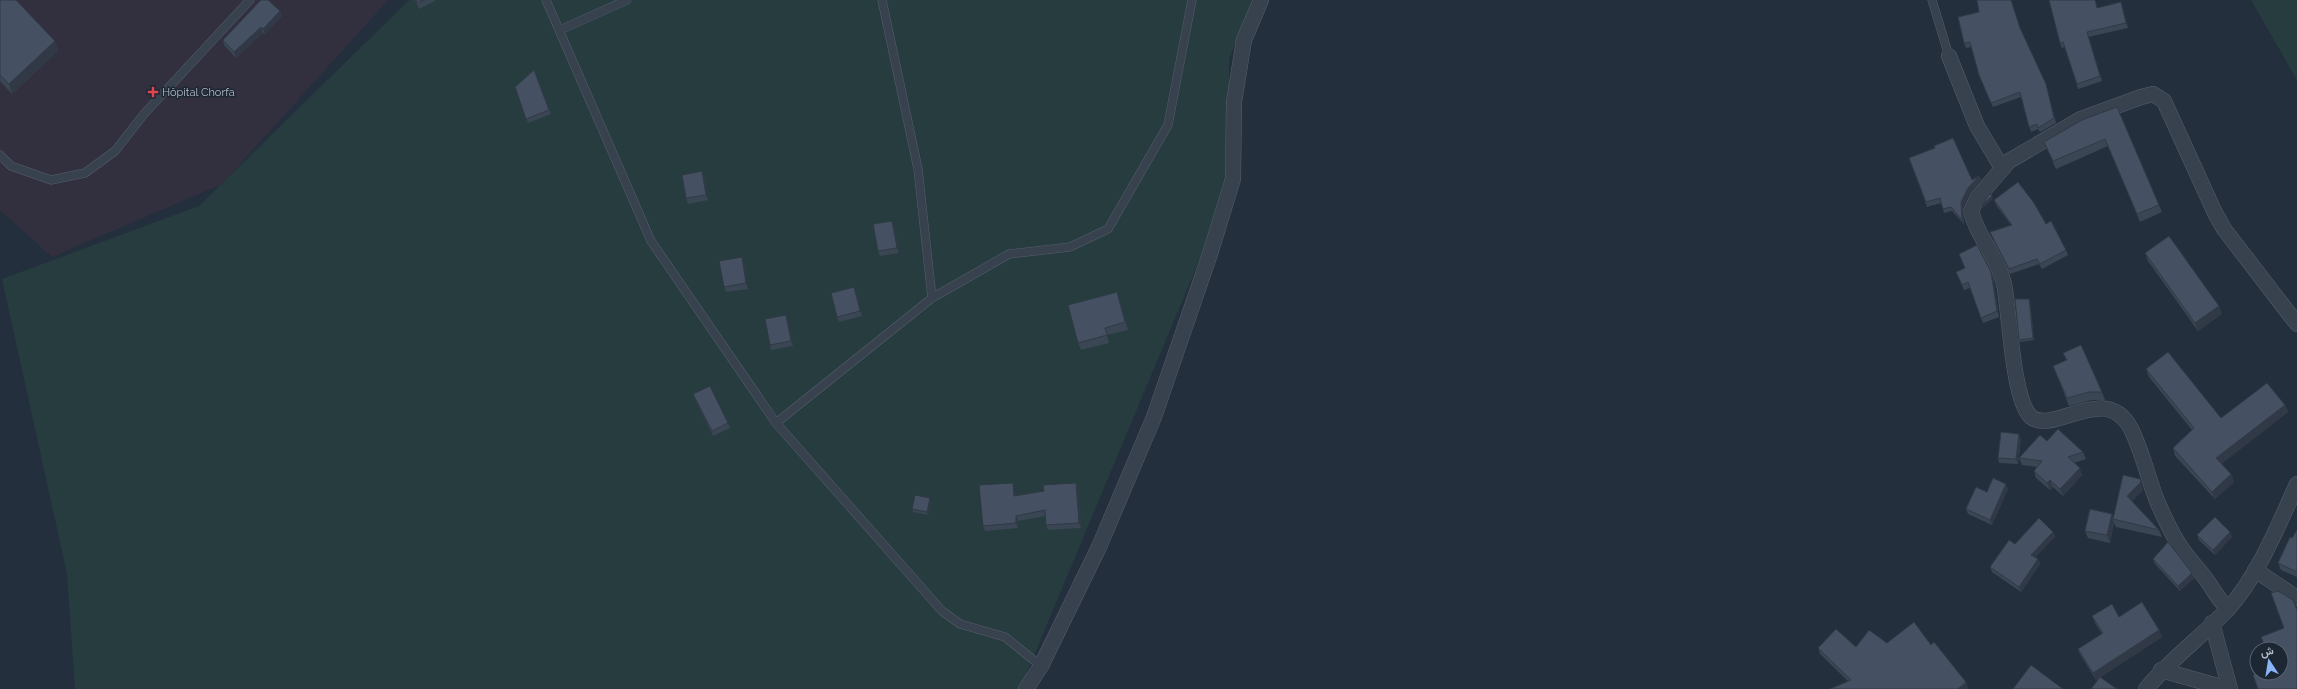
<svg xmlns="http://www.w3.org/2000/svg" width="2297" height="689" viewBox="0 0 2297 689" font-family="Raleway,Vazirmatn,sans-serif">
	<rect width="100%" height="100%" fill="#242f3e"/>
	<path fill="#32303f" d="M 0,0 L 388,0 L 222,184 L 52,257 L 0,210 Z"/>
	<g fill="#263c3f">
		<path d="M 409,0 L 1254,0 L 1229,59 L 1229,189 L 1020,689 L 75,689 L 67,574 L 2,279 L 199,206 Z"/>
		<path d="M 2251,0 L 2297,0 L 2297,80 Z"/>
	</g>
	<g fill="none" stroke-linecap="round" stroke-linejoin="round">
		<g stroke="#565f6c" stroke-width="9">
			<g id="service">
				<path d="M 546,0 L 651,241 L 776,423 L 942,611 L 960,624 L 1005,637 L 1041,666"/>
				<path d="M 882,0 L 918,169 L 932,298"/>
				<path d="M 1932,0 L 1949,56"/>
				<path d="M 560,30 L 627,0"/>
				<path d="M 0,155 L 11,166 L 51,180 L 85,173 L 115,151 L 144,114 L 250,0"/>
				<path d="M 776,423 L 932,298 L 1009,254 L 1070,247 L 1108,229 L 1168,125 L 1192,0"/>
			</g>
		</g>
		<g stroke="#565f6c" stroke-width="16">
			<g id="minor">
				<path d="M 1949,56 L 1977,126 L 2002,168"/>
				<path d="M 2255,570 L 2297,598"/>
				<path d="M 2228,609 C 2219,600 2215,592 2208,582 C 2201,571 2190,561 2182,549 C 2172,535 2164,517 2157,501 C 2148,478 2141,447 2130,427 C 2105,382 2053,435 2031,417 C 2012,399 2010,313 2004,284 C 1998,257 1977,237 1971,211 L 1978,197 L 2009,161 L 2081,119 L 2141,97 L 2153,94 L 2164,101 L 2215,213 L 2224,229 L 2297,324"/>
				<path d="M 2212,623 L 2230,689"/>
				<path d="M 2161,670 L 2228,689"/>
				<path d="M 1026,689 L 1041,666 L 1099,547 L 1154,417 L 1210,254 L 1233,179 L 1234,102 L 1244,40 L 1261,0"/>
				<path d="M 2146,689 C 2170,660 2201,637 2227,610 C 2257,578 2279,524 2297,484"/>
			</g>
		</g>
		<use href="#service" stroke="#38414e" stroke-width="8"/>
		<use href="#minor" stroke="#38414e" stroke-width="15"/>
	</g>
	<g fill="#3b4654">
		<path d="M 0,0 L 55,41 L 58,51 L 12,94 L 0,81 Z"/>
		<path d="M 415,0 L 434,0 L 435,1 L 419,9 Z"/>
		<path d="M 2121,2 L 2128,28 L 2088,37 L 2102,81 L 2078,89 L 2065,47 L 2062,48 L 2060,43 L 2098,8 Z"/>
		<path d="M 280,11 L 282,16 L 265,34 L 263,33 L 236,58 L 224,45 L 223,40 Z"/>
		<path d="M 1979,12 L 2021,30 L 2047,89 L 2056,123 L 2040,132 L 2038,129 L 2031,132 L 2021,97 L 1993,107 L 1981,79 L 1971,47 L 1966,48 L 1964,43 Z"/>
		<path d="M 534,70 L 551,114 L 528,123 L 515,87 Z"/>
		<path d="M 2117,107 L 2162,212 L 2140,222 L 2108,146 L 2056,169 L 2044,142 Z"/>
		<path d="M 1909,158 L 1972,180 L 1979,176 L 1981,180 L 1970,193 L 1963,207 L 1964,224 L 1952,211 L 1944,213 L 1941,203 L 1927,207 Z"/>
		<path d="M 704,176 L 708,200 L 688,204 L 686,198 Z"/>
		<path d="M 1994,200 L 2046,224 L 2066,250 L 2068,255 L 2042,269 L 2039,264 L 2010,274 L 1992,237 L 1990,232 L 2011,225 L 1996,205 Z"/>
		<path d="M 894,226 L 899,253 L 880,256 L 878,251 Z"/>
		<path d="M 2145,253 L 2219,306 L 2222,314 L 2198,331 L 2148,261 Z"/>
		<path d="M 1959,254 L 1991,272 L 1993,277 L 1999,317 L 1983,323 L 1970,288 L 1964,290 L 1956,272 L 1965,268 Z"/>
		<path d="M 744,263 L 748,289 L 726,292 L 724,287 Z"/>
		<path d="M 856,292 L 862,316 L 839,322 L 837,317 Z"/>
		<path d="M 1117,292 L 1119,300 L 1128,330 L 1107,335 L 1109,343 L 1081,350 L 1078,343 Z"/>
		<path d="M 2029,299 L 2030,301 L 2034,340 L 2020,342 L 2019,340 Z"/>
		<path d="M 788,320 L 793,346 L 771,350 L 770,345 Z"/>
		<path d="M 2063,353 L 2102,392 L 2105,400 L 2092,400 L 2069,406 L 2053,366 L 2066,360 Z"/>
		<path d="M 2146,369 L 2221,418 L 2285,405 L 2288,412 L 2221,464 L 2231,474 L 2234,482 L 2215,499 L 2175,456 L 2173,448 L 2192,430 L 2149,377 Z"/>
		<path d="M 693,394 L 728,423 L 730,428 L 713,436 L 695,399 Z"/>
		<path d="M 2021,439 L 2018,464 L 1999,463 L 1998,458 Z"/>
		<path d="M 2047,441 L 2083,452 L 2086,459 L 2074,463 L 2082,475 L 2063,496 L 2053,487 L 2050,490 L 2036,478 L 2034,471 L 2037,467 L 2022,465 L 2019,458 Z"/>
		<path d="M 2140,479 L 2143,490 L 2132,501 L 2159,530 L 2162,537 L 2116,527 L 2114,523 L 2110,543 L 2088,538 L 2085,531 L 2113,518 Z"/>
		<path d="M 1013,483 L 1015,488 L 1015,496 L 1044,491 L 1076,483 L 1078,488 L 1081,528 L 1048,530 L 1046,525 L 1045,516 L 1018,521 L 1018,528 L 985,531 L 983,526 Z"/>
		<path d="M 2008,489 L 1992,525 L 1968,514 L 1966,509 L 1987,492 Z"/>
		<path d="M 931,501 L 928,515 L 913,512 L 912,509 Z"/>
		<path d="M 2297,530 L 2297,577 L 2281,570 L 2278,563 Z"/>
		<path d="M 2053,532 L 2055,537 L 2035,557 L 2038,559 L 2040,564 L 2021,592 L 1992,572 L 1990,567 Z"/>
		<path d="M 2230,532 L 2232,537 L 2215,555 L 2199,540 L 2197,535 Z"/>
		<path d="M 2153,559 L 2194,578 L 2180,591 L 2155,564 Z"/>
		<path d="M 2092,616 L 2119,617 L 2159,630 L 2162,637 L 2096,680 L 2081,656 L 2078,649 L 2102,634 L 2095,623 Z"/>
		<path d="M 1887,643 L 1931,645 L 1966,682 L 1968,689 L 1830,689 L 1848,681 L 1820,654 L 1818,648 L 1856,647 Z"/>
	</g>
	<g fill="#303945">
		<path d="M 2121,2 L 2123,8 L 2128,28 L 2126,23 Z"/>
		<path d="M 280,11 L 282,16 L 265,34 L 263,29 Z"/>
		<path d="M 261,27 L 263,33 L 236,58 L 234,52 Z"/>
		<path d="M 55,41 L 58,51 L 12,94 L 9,84 Z"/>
		<path d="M 702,171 L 704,176 L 708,200 L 706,195 Z"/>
		<path d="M 1979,176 L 1981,180 L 1970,193 L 1963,207 L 1964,224 L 1962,220 L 1961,202 L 1968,188 Z"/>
		<path d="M 1992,196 L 1993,199 L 1983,208 L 1982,205 Z"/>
		<path d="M 892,221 L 894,226 L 899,253 L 897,248 Z"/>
		<path d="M 742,257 L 744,263 L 748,289 L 746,283 Z"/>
		<path d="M 1991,272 L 1993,277 L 1999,317 L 1997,311 Z"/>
		<path d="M 854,287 L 856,292 L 862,316 L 860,311 Z"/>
		<path d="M 2029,299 L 2030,301 L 2034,340 L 2033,338 Z"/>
		<path d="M 2219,306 L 2222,314 L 2198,331 L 2195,323 Z"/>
		<path d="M 786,315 L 788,320 L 793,346 L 791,341 Z"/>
		<path d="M 2285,405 L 2288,412 L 2219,466 L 2216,458 Z"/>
		<path d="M 2019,434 L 2021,439 L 2018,464 L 2016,459 Z"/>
		<path d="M 2080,468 L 2082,475 L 2063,496 L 2060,489 Z"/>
		<path d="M 2231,474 L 2234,482 L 2215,499 L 2212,492 Z"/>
		<path d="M 2050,480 L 2053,487 L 2050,490 L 2047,483 Z"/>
		<path d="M 2141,482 L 2143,490 L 2130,503 L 2127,496 Z"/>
		<path d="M 1013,483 L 1015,488 L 1016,501 L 1014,496 Z"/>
		<path d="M 1076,483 L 1078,488 L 1081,528 L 1079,523 Z"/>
		<path d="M 2006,484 L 2008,489 L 1992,525 L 1990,520 Z"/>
		<path d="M 930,498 L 931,501 L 928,515 L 927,512 Z"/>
		<path d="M 2112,514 L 2114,520 L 2113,519 L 2114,523 L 2110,543 L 2107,535 Z"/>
		<path d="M 1016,516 L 1018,521 L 1018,528 L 1016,523 Z"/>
		<path d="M 2053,532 L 2055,537 L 2033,560 L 2031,555 Z"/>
		<path d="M 2230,532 L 2232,537 L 2215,555 L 2213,550 Z"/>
		<path d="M 2038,559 L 2040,564 L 2021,592 L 2019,587 Z"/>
		<path d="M 2192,573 L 2194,578 L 2180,591 L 2178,586 Z"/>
		<path d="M 2159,630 L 2162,637 L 2096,680 L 2093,673 Z"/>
		<path d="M 1966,682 L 1968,689 L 1958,689 Z"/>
	</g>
	<g fill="#455162" stroke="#303945">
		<path d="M 0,0 L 16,0 L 55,41 L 9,84 L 0,75 Z"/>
		<path d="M 261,0 L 268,0 L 280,11 L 263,29 L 261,27 L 234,52 L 223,40 Z"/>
		<path d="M 416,0 L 425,0 L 417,3 Z"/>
		<path d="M 1977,0 L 2011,0 L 2020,28 L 2046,84 L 2054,118 L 2038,128 L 2037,124 L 2029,127 L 2020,92 L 1991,103 L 1979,75 L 1970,42 L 1964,43 L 1958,17 L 1979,12 Z"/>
		<path d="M 2049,0 L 2095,0 L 2097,8 L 2121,2 L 2126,23 L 2087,32 L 2100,76 L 2077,84 L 2063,42 L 2060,43 Z"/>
		<path d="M 534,70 L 549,110 L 526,119 L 515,87 Z"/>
		<path d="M 2117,107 L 2159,205 L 2137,214 L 2105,139 L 2053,161 L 2044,142 L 2082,120 Z"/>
		<path d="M 1953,138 L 1972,180 L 1979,176 L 1968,188 L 1961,202 L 1962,220 L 1951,207 L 1943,209 L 1940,198 L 1926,202 L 1909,158 L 1935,148 L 1934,146 Z"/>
		<path d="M 702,171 L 706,195 L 686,198 L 682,175 Z"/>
		<path d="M 2018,182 L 2034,203 L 2046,224 L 2051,221 L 2066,250 L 2040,264 L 2037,259 L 2009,269 L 1990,232 L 2012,225 L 1994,200 Z"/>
		<path d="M 1990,193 L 1992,196 L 1982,205 Z"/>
		<path d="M 892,221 L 897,248 L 878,251 L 873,224 Z"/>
		<path d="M 2169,236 L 2219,306 L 2195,323 L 2145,253 Z"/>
		<path d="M 1977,245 L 1991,272 L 1997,311 L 1981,318 L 1968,282 L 1962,285 L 1956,272 L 1965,268 L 1959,254 Z"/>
		<path d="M 742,257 L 746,283 L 724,287 L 719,261 Z"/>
		<path d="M 854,287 L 860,311 L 837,317 L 831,293 Z"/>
		<path d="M 1117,292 L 1125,322 L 1105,328 L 1107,335 L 1078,343 L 1068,305 Z"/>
		<path d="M 2015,299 L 2029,299 L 2033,338 L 2019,340 Z"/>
		<path d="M 786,315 L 791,341 L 770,345 L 765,319 Z"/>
		<path d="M 2081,345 L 2102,392 L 2089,392 L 2067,398 L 2053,366 L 2067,360 L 2063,353 Z"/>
		<path d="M 2168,352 L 2221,418 L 2267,383 L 2285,405 L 2216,458 L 2231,474 L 2212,492 L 2173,448 L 2194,428 L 2146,369 Z"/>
		<path d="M 710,386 L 728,423 L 712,431 L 693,394 Z"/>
		<path d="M 2058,429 L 2083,452 L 2068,457 L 2080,468 L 2060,489 L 2050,480 L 2047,483 L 2034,471 L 2042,461 L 2019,458 L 2040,435 L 2047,441 Z"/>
		<path d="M 2001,432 L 2019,434 L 2016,459 L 1998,458 Z"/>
		<path d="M 2123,475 L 2140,479 L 2141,482 L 2127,496 L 2159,530 L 2113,519 Z"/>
		<path d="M 1993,478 L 2006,484 L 1990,520 L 1966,509 L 1976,487 L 1987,492 Z"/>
		<path d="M 1013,483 L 1014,496 L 1044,491 L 1043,485 L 1076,483 L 1079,523 L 1046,525 L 1045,510 L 1016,516 L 1016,523 L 983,526 L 979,485 Z"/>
		<path d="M 915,495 L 930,498 L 927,512 L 912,509 Z"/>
		<path d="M 2090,509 L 2112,514 L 2107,535 L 2085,531 Z"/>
		<path d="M 2215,517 L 2230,532 L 2213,550 L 2197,535 Z"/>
		<path d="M 2039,518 L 2053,532 L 2031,555 L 2038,559 L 2019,587 L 1990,567 L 2009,540 L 2015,544 Z"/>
		<path d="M 2297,530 L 2297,572 L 2278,563 L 2290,537 L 2292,538 Z"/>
		<path d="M 2168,542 L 2192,573 L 2178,586 L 2153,559 Z"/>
		<path d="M 2278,591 L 2293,600 L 2297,610 L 2297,689 L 2258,689 L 2253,675 L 2258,673 L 2281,673 L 2281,649 L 2266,649 L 2261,637 L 2284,628 L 2271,593 Z"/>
		<path d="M 2142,602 L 2159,630 L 2093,673 L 2078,649 L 2103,633 L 2092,616 L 2112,604 L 2119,617 Z"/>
		<path d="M 1914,622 L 1931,645 L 1934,642 L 1966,682 L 1958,689 L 1830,689 L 1851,680 L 1818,648 L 1836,629 L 1856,647 L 1869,630 L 1887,643 Z"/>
		<path d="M 2031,665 L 2063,689 L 2013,689 Z"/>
		<path d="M 2100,677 L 2117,689 L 2091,689 Z"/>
	</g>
	<path fill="#e0444e" stroke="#1d2633" stroke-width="1.5" d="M151 86h4v4h4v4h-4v4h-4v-4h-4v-4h4z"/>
	<g text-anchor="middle" stroke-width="3" stroke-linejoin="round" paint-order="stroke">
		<g font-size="11" fill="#b4bcc9" stroke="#1d2633" text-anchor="start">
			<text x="162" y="96">Hôpital Chorfa</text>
		</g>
	</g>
	<g transform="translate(2269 661) rotate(348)"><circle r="19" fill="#1d2633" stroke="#59626f"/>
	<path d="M0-3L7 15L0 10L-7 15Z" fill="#8ab4f8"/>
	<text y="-6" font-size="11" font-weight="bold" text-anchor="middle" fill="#b4bcc9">ش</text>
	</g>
</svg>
